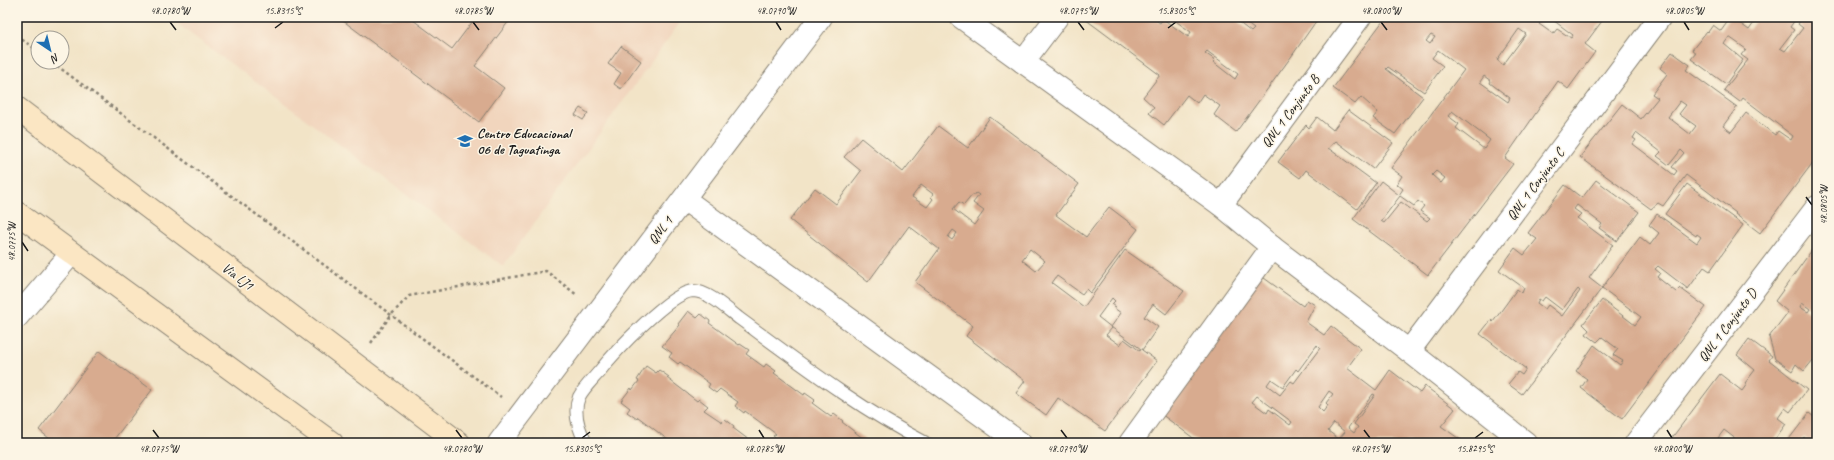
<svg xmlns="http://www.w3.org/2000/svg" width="1834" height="460" viewBox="0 0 1834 460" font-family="Caveat,sans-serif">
	<rect width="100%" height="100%" fill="#fcf5e5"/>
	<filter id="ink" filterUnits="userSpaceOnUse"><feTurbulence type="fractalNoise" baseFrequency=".025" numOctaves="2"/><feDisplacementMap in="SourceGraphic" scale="8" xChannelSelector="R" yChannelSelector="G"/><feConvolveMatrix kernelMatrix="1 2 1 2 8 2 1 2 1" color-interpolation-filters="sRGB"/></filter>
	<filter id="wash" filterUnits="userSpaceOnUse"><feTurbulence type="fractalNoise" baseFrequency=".012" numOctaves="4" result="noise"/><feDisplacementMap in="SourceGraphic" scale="16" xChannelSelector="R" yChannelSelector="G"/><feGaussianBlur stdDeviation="0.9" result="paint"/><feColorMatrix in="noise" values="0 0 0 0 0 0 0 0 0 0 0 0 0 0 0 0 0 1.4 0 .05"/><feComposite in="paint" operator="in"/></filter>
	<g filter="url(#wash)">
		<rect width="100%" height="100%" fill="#f2e4c7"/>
		<path fill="#f1d5bd" d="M 168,17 L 684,17 L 503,266 Z"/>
		<g id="blocks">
			<g fill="#d8ab8f" fill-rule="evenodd">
				<path d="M 338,17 L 409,17 L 452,49 L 476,17 L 512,17 L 475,66 L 504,88 L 479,122 Z"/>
				<path d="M 1086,17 L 1151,17 L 1160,23 L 1163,19 L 1188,37 L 1191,32 L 1170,17 L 1232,17 L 1251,32 L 1254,29 L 1238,17 L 1319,17 L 1291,57 L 1236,132 L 1214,115 L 1220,106 L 1203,94 L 1197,103 L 1187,95 L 1164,125 L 1149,113 L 1154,107 L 1143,97 L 1160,75 L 1085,19 ZM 1207,51 L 1238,74 L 1235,79 L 1213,62 L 1215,60 L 1205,53 Z"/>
				<path d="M 1386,17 L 1462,17 L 1464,19 L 1465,17 L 1544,17 L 1539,24 L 1553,34 L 1557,29 L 1571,38 L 1573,35 L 1549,17 L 1605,17 L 1585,44 L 1595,52 L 1568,89 L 1558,81 L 1505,158 L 1513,164 L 1428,275 L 1353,219 L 1381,181 L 1399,195 L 1403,189 L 1397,184 L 1402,176 L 1391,168 L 1464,70 L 1438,50 L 1432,58 L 1443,66 L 1424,92 L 1388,67 L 1386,69 L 1423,97 L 1395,134 L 1373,118 L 1378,112 L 1361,97 L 1355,104 L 1333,88 ZM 1519,29 L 1526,34 L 1503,65 L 1497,60 ZM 1431,35 L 1435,37 L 1430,44 L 1426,41 ZM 1484,76 L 1491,81 L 1490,83 L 1510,98 L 1508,102 L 1480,82 ZM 1452,111 L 1490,140 L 1484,149 L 1456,128 L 1459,124 L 1448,116 ZM 1436,171 L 1445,178 L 1441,183 L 1432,175 ZM 1400,196 L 1414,206 L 1418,201 L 1424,206 L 1420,211 L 1430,218 L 1427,221 L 1401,202 L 1384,223 L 1381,221 Z"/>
				<path d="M 1731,17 L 1749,30 L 1758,17 L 1797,17 L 1790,27 L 1794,30 L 1780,48 L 1785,51 L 1803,28 L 1798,24 L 1803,17 L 1817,17 L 1817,96 L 1814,100 L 1817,102 L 1817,157 L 1760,233 L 1735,214 L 1736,213 L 1686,175 L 1663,206 L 1658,203 L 1651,209 L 1580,157 L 1622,104 L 1641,119 L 1658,98 L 1652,94 L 1667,74 L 1660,68 L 1672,52 L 1690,65 L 1686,70 L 1737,107 L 1723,126 L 1731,132 L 1746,113 L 1775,135 L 1778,131 L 1791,140 L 1793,136 L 1743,98 L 1740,102 L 1724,90 L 1748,60 L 1741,55 L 1746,49 L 1729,37 L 1724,44 L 1743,60 L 1726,84 L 1691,59 L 1696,53 L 1692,50 L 1707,31 L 1708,32 L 1713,25 L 1721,31 ZM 1680,101 L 1686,105 L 1679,114 L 1696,126 L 1690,134 L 1668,117 ZM 1636,133 L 1661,152 L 1657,156 L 1669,165 L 1681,150 L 1684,153 L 1672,167 L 1677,171 L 1674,175 L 1633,144 L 1636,140 L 1633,138 Z"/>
				<path d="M 621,46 L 641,61 L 621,89 L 614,84 L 621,73 L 608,64 Z"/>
				<path d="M 580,108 L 588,113 L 583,120 L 575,115 Z"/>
				<path d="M 1348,110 L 1393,143 L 1373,169 L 1336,141 L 1328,148 L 1376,183 L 1357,209 L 1306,170 L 1300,178 L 1278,162 L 1306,125 L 1309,128 L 1317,117 L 1333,130 Z"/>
				<path d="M 990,117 L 1079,184 L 1056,215 L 1086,237 L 1109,207 L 1138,229 L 1090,293 L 1086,289 L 1082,294 L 1057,276 L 1052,283 L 1084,307 L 1125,250 L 1184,291 L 1166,314 L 1153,304 L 1144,317 L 1158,327 L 1142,350 L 1157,361 L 1105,431 L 1058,398 L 1046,415 L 1016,393 L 1025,381 L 966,336 L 973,326 L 915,282 L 939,249 L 909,226 L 868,282 L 790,220 L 815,188 L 836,204 L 861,171 L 844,157 L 861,138 L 903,172 L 938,126 L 968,148 ZM 921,185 L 933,194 L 931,197 L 933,199 L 927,207 L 912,197 ZM 976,193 L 979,195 L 973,203 L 984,211 L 974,225 L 953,209 L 959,202 L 964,205 L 973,194 L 974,196 ZM 953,230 L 957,233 L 952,240 L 948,237 ZM 1030,249 L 1045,261 L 1036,271 L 1022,260 ZM 1112,298 L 1115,301 L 1112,304 L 1116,307 L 1114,308 L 1121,313 L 1111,327 L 1141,349 L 1140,351 L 1124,339 L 1120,345 L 1106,335 L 1112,328 L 1098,317 Z"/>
				<path d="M 1596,180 L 1639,212 L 1617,241 L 1599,228 L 1602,224 L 1577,205 L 1574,209 L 1581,214 L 1577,218 L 1613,245 L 1589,278 L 1602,288 L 1522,394 L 1508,384 L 1518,372 L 1522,375 L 1526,369 L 1480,334 L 1491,320 L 1493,322 L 1517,289 L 1522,293 L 1524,288 L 1499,270 L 1515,248 L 1524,255 L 1537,239 L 1528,233 L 1565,185 L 1582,198 ZM 1578,289 L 1580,291 L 1562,316 L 1548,305 L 1545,309 L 1537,303 L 1539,299 L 1542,301 L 1545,297 L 1562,310 Z"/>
				<path d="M 1687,184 L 1743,225 L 1710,271 L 1704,267 L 1688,289 L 1658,266 L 1655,269 L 1660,273 L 1657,277 L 1676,292 L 1680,288 L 1706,307 L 1622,419 L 1581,388 L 1587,379 L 1576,371 L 1594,345 L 1620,365 L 1623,361 L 1613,355 L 1618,349 L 1602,337 L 1597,342 L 1586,334 L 1589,330 L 1583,324 L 1602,300 L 1635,325 L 1641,317 L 1602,288 L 1640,237 L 1650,245 L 1659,233 L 1649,225 L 1657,214 L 1697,243 L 1701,237 L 1697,234 L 1696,236 L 1665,214 Z"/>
				<path d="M 1817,243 L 1817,361 L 1813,360 L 1804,371 L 1796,364 L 1792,371 L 1775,359 L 1769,337 L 1788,312 L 1775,301 ZM 1802,303 L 1810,309 L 1808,312 L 1800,307 Z"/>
				<path d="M 1257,273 L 1303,306 L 1307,300 L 1315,305 L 1306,322 L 1324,335 L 1331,326 L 1361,349 L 1347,368 L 1376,390 L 1390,370 L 1420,393 L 1425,386 L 1455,409 L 1441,426 L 1465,443 L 1200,443 L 1157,411 ZM 1317,345 L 1320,348 L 1294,383 L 1291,381 L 1280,395 L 1267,385 L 1271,379 L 1283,387 L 1296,369 L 1298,371 ZM 1329,391 L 1333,394 L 1326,403 L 1328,405 L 1323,412 L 1318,407 ZM 1373,394 L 1375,395 L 1354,424 L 1358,427 L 1354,433 L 1348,428 ZM 1257,396 L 1292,422 L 1290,425 L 1269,409 L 1267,413 L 1252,402 ZM 1334,423 L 1345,432 L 1339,439 L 1328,431 Z"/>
				<path d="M 688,311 L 697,318 L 701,314 L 710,321 L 709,323 L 739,345 L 740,344 L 749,350 L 746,354 L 764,367 L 766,364 L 776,371 L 774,373 L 804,395 L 805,393 L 815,400 L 812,403 L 831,417 L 834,414 L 843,421 L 842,422 L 869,443 L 793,443 L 786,438 L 782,443 L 773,436 L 776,434 L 745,411 L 744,413 L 735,406 L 738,402 L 720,389 L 716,393 L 708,387 L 710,384 L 680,362 L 678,364 L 669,357 L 672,353 L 662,346 L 680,325 L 678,324 Z"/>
				<path d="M 1749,339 L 1772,356 L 1769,360 L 1807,390 L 1790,412 L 1785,408 L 1778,418 L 1786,424 L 1772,443 L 1759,443 L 1754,439 L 1752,443 L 1741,443 L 1724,430 L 1718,438 L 1725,443 L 1668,443 L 1720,374 L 1742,391 L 1747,384 L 1745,383 L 1755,370 L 1737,355 Z"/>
				<path d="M 99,351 L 152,390 L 111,443 L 55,443 L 39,430 Z"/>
				<path d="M 646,366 L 656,373 L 659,370 L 669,377 L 667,378 L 697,401 L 699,399 L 708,406 L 704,410 L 722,422 L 725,419 L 734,426 L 733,428 L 753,443 L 667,443 L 666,442 L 668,440 L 650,426 L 638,417 L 637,419 L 627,412 L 630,408 L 621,401 L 631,388 L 632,390 L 639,381 L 637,380 Z"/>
				<path d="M 1809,413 L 1814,417 L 1817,413 L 1817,443 L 1811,443 L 1804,437 L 1799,443 L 1786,443 Z"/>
			</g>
		</g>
	</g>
	<g filter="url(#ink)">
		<use href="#blocks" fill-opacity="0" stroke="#878072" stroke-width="1"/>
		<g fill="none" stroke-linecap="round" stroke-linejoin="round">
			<g stroke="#878072" stroke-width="14">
				<path id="service" d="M 586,443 C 579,430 573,412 579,397 C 583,389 592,380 598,373 C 613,354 670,292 693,291 C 708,291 728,310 740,319 C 800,363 860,409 926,443"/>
			</g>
			<g stroke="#878072" stroke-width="24">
				<g id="minor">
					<path d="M 961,17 L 1221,205 L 1272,247 L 1409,351 L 1526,443"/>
					<path d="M 1023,62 L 1057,17"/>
					<path d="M 684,199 L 1020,443"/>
					<path d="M 1221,205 L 1360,17"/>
					<path d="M 17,317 L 71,254"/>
					<path d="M 1409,351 L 1660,17"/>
					<path d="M 1130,443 L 1272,247"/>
					<path d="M 1636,443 L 1817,207"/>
				</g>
			</g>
			<g stroke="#878072" stroke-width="24">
				<path id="tertiary" d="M 499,443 L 821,17"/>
			</g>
			<g stroke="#878072" stroke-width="24">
				<g id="secondary">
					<path d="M 17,108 L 459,443"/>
					<path d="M 17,213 L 332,443"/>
				</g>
			</g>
			<g stroke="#878072" stroke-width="2.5" stroke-dasharray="3 3" stroke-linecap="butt">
				<path d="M 17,36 L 38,51"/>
				<path d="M 52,62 L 501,397"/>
				<path d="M 371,343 L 391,315 L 409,296 L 546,271 L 577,295"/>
			</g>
			<use href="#service" stroke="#fff" stroke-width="12"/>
			<use href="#minor" stroke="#fff" stroke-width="22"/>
			<use href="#tertiary" stroke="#fff" stroke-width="22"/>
			<use href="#secondary" stroke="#fbe6c3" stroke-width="22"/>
		</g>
	</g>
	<path fill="none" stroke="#1c1c1c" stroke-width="1.5" d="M 170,22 L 176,30M 473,22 L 479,30M 776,22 L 781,30M 1078,22 L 1084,30M 1381,22 L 1387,30M 1684,22 L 1689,30M 275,28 L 283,22M 1168,28 L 1176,22M 1806,197 L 1812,205M 22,242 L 28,251M 153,430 L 159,438M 456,430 L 462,438M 759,430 L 764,438M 1061,430 L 1067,438M 1364,430 L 1370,438M 1667,430 L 1672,438M 582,438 L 590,432M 1475,438 L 1483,432"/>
	<defs>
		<g id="school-bare" transform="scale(1.2)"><path d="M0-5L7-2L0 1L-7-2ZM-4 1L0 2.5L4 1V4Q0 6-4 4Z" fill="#1f6fb2" stroke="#fcf5e5" stroke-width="2.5" paint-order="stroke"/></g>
	</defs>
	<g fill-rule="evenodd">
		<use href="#school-bare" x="465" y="141"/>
	</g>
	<g text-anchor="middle" stroke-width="3" stroke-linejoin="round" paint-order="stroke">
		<g font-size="14" fill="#1c1c1c" stroke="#fcf5e5">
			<text transform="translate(1290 111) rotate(-53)" y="5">QNL 1 Conjunto B</text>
			<text transform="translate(1535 184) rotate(-53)" y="5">QNL 1 Conjunto C</text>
			<text transform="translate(660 230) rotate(-53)" y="5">QNL 1</text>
			<text transform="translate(238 276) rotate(37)" y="5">Via LJ1</text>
			<text transform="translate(1727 325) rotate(-53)" y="5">QNL 1 Conjunto D</text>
		</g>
		<g font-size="14" font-weight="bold" fill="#1c1c1c" stroke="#fcf5e5" text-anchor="start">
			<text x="477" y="138">Centro Educacional<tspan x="477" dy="16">06 de Taguatinga</tspan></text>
		</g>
	</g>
	<rect width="1834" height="460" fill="none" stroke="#fcf5e5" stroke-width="44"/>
	<g transform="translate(50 50) rotate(145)"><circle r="19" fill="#fcf5e5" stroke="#a29e95"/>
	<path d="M0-3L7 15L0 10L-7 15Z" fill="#1f6fb2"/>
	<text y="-6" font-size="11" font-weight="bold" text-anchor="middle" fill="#1c1c1c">N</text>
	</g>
	<rect x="22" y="22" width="1790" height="416" fill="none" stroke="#1c1c1c" stroke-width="1.5"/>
	<g font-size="10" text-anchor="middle" fill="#1c1c1c">
		<text x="170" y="14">48.0780°W</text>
		<text x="283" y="14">15.8315°S</text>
		<text x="473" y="14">48.0785°W</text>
		<text x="776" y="14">48.0790°W</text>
		<text x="1078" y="14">48.0795°W</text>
		<text x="1176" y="14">15.8305°S</text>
		<text x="1381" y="14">48.0800°W</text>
		<text x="1684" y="14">48.0805°W</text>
		<text transform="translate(1823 205) rotate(-90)" y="4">48.0805°W</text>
		<text transform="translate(11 242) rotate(-90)" y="4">48.0775°W</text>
		<text x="159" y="452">48.0775°W</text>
		<text x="462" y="452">48.0780°W</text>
		<text x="582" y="452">15.8305°S</text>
		<text x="764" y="452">48.0785°W</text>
		<text x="1067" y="452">48.0790°W</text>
		<text x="1370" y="452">48.0795°W</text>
		<text x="1475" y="452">15.8295°S</text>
		<text x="1672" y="452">48.0800°W</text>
	</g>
</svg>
